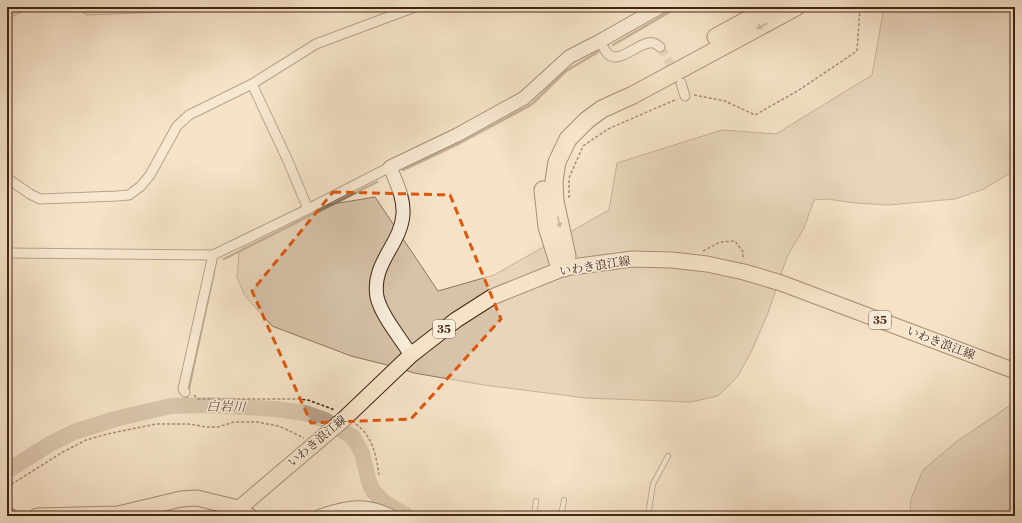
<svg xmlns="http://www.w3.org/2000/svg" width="1022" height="523" viewBox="0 0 1022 523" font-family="'Libre Bodoni','Noto Serif JP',serif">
	<rect width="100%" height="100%" fill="#f5e3c8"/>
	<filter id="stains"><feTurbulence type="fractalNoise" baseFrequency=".005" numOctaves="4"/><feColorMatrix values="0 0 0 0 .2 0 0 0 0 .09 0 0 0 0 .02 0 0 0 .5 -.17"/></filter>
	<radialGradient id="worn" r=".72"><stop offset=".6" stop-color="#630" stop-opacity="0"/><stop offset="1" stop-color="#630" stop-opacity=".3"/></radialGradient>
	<g fill="#d7c3aa" stroke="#8e7460">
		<path d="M 7,7 L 33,7 L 7,19 Z"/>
		<path d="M 74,7 L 200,7 L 195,11 L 87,15 Z"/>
		<path d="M 884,7 L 1015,7 L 1015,170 L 984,189 L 955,199 L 888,205 L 855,203 L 827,199 L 814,200 L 804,228 L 787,257 L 768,313 L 752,350 L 738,376 L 718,396 L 691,402 L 586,398 L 484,385 L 414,373 L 395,367 L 351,356 L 272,326 L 245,296 L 237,277 L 239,252 L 259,230 L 321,206 L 375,197 L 438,291 L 494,275 L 609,210 L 617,163 L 722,130 L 776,134 L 872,75 Z"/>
		<path d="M 1015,402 L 1015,516 L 918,516 L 910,510 L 911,499 L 923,470 L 956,442 Z"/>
	</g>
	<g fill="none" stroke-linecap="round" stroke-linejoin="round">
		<g stroke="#8a705c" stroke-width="2.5">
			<path d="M 613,45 L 678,7"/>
			<path d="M 403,170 L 460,143 L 527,107 L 533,103 L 566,71 L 598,52"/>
			<path d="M 224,259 L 377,182"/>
			<path d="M 174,406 L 187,397 L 214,272"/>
		</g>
		<path stroke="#b9a28b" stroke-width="16" d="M 7,471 L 50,444 L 74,432 L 115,419 L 171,406 L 210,405 L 276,409 L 305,413 L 325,420 L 353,437 L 362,453 L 369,482 L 373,491 L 385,503 L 407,516"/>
		<path stroke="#d2bda4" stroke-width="9" stroke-dasharray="9 4.5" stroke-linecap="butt" d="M 660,47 L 677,75"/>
		<g stroke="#705442" stroke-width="6">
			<g id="lane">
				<path d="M 534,516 L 536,501"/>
				<path d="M 561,516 L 564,500"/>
				<path d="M 648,516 L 653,484 L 668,456"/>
			</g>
		</g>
		<g stroke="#705442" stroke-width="11">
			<g id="street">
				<path d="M 600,41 C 602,45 604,49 607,53 C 619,67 640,39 654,43 C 656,44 658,45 660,47"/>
				<path d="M 681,83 L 685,96"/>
				<path d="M 252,84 L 288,161 L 308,209"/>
				<path d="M 7,178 L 30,194 L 40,199 L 117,196 L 129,195 L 141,186 L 150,175 L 177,126 L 189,115 L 252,84 L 316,44 L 415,7"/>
				<path d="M 7,253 L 213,255"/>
				<path d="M 185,392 L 183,389 L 213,255 L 308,209 L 390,167"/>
			</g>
		</g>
		<g stroke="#442415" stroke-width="15">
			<g id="secondary">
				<path d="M 411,355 C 401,339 381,315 377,297 C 371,263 401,245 403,214 C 404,197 396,182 390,167 L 457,135 L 524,98 L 569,57 L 600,41 L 660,7"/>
				<path d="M 238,508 L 251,516"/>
				<path d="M 320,516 C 347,507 365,503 391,516"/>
			</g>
		</g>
		<g stroke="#442415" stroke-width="17">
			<g id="primary">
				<path d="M 7,516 L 10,516"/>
				<path d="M 37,516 L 118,514 L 181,499 L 197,498 L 238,508"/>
				<path d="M 230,516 L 344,419 L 411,355 L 456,320 L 492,297 L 564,268 L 632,259 L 672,260 L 707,264 L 744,272 L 781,283 L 1015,371"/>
			</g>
		</g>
		<g stroke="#442415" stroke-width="19">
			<g id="highway">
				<path d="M 716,37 L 771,7"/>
				<path d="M 543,190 L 547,227 L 558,262"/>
				<path d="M 564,268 L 567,256 L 555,201 L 554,181 L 557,162 L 568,139 L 587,120 L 602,109 L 633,95 L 796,7"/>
			</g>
		</g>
		<g stroke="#442415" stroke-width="1.5" stroke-dasharray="3 2" stroke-linecap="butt">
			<path d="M 694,95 L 725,101 L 755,115 L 799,90 L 857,51 L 860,7"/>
			<path d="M 569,198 L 569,178 L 583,146 L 608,129 L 677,99"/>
			<path d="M 703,251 L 720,242 L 735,241 L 743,252 L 743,259"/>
			<path d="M 194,395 L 198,399 L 298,399 L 308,400 L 335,410"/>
			<path d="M 356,424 C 373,437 376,455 379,475"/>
			<path d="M 7,487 L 63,452 L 86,440 L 107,434 L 156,424 L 189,424 L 207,427 L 218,427 L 234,422 L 257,422 L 279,426 L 304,438"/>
		</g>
		<use href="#lane" stroke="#f8eddb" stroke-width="4.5"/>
		<use href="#street" stroke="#f8eddb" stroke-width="9"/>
		<use href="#secondary" stroke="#f8eddb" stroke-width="13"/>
		<use href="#primary" stroke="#f5e3c8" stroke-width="15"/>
		<use href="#highway" stroke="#f5e3c8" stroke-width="17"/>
	</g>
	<defs><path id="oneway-solid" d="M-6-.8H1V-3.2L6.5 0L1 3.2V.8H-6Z"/></defs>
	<g fill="#9c846e">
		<use href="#oneway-solid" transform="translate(762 26) rotate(152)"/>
		<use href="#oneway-solid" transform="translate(559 222) rotate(78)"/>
	</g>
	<path d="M0 0H1022V523H0ZM 333,192 L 450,195 L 501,319 L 411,419 L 311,423 L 252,291 Z" fill="#f5e3c8" fill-opacity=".55" fill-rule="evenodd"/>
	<path fill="none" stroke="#e0560c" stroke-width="3" stroke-dasharray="8 5" stroke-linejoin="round" d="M 333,192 L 450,195 L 501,319 L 411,419 L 311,423 L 252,291 Z"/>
	<g text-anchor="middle" stroke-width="3" stroke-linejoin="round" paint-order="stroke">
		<g fill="#f8eddb" stroke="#7a6050" stroke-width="1">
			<rect x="869" y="311" width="22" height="18" rx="3"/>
			<rect x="433" y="320" width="22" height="18" rx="3"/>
		</g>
		<g font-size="11" font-weight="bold" fill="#442415">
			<text x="880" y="324">35</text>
			<text x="444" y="333">35</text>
		</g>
		<g font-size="12" fill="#442415" stroke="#f8eddb">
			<text transform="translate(595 266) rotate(-9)" y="4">いわき浪江線</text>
			<text transform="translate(941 343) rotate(21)" y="4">いわき浪江線</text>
			<text transform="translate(317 441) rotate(-40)" y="4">いわき浪江線</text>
		</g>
		<g font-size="13" font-style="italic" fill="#674a38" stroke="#f8eddb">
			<text transform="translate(226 406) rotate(2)" y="5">白岩川</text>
		</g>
	</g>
	<rect width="1022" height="523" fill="none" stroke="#f5e3c8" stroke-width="24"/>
	<rect x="8" y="8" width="1006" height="507" fill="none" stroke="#442415" stroke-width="2"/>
	<rect x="12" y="12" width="998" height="499" fill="none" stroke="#442415"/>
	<rect width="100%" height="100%" filter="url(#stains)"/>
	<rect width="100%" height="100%" fill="url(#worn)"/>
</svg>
